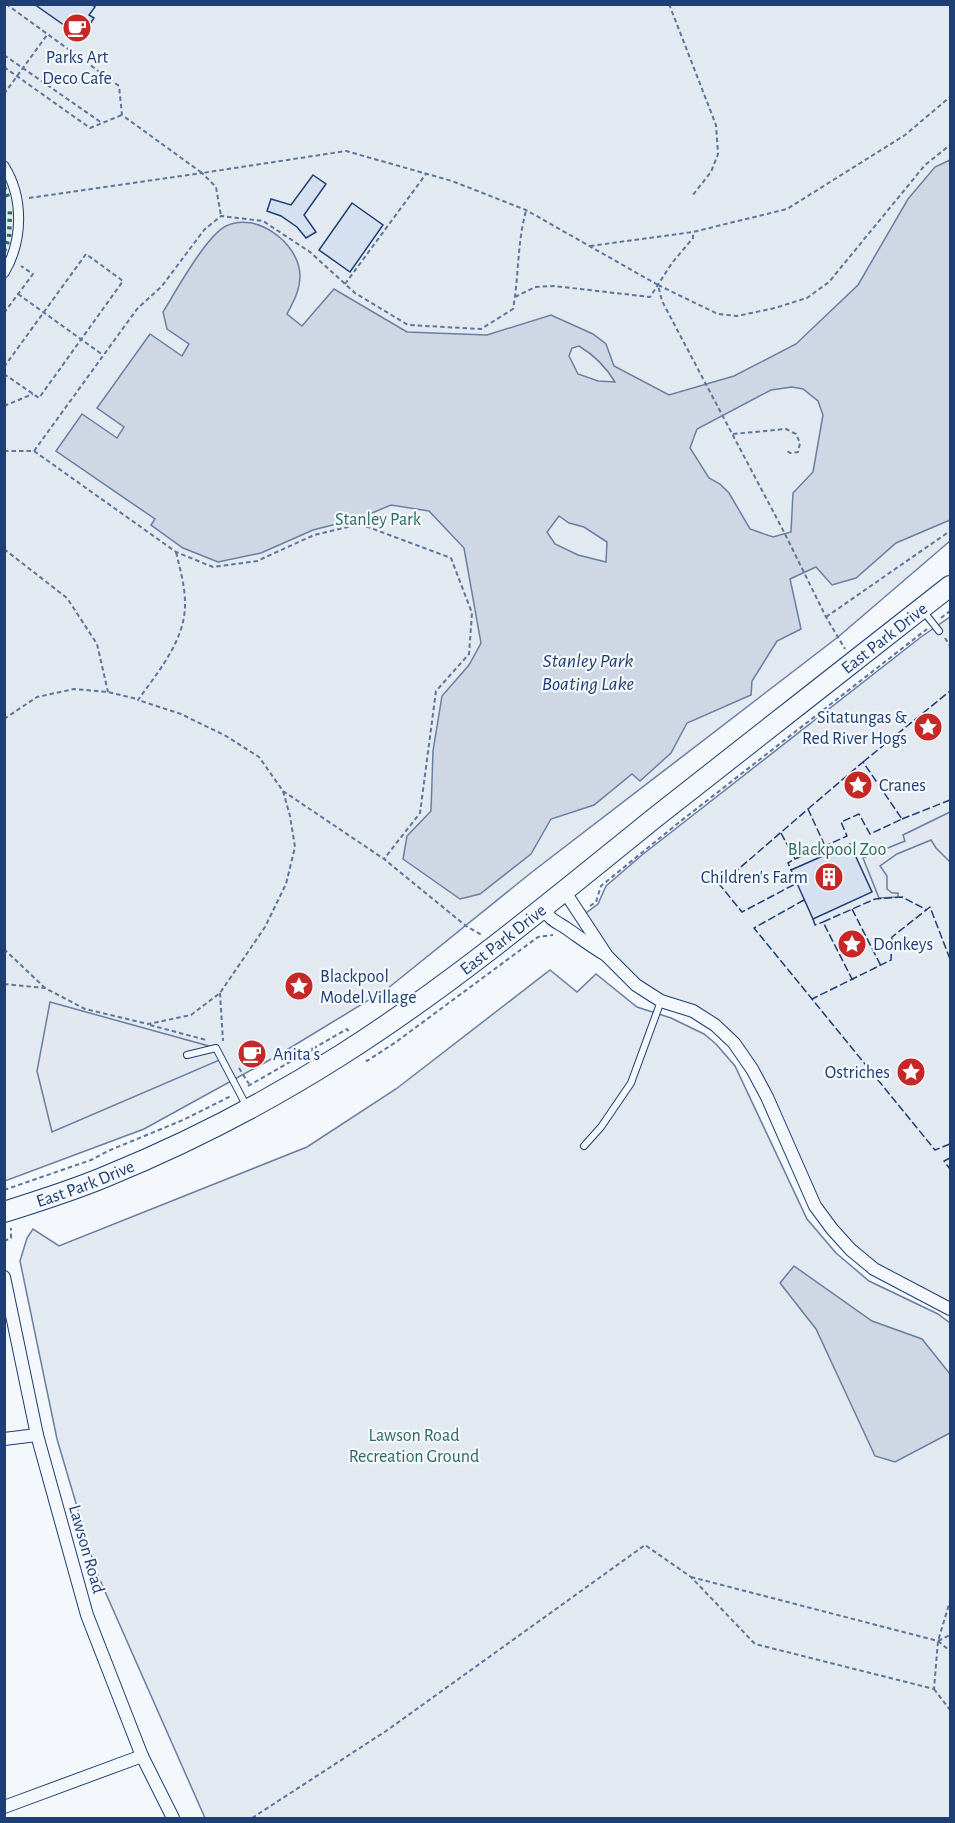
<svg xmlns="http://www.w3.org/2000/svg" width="955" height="1823" viewBox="0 0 955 1823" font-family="'Alegreya Sans',sans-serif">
	<rect width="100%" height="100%" fill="#f4f7fb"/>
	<g fill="#e3e9f0" stroke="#687fa3" stroke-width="1.5">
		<path d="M 5,5 L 950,5 L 950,541 L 838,637 L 532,872 L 387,989 L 275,1057 L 144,1129 L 5,1181 Z"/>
		<path d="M 950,617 L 950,1309 L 896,1282 L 832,1229 L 767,1097 L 715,1025 L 636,985 L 582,916 L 598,904 L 606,886 L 642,855 L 921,637 Z"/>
		<path d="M 550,970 L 577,992 L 596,974 L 637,1007 L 671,1018 L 704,1034 L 716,1044 L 735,1066 L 807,1219 L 836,1253 L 869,1281 L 938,1314 L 950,1323 L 950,1818 L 205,1818 L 96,1571 L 57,1439 L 20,1261 L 27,1238 L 33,1229 L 59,1246 L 307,1147 L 396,1089 Z"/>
	</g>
	<g fill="#e3e8f0" stroke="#687fa3" stroke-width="1.5">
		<path d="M 950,812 L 950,862 L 936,848 L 931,840 L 897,854 L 880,866 L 887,876 L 887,889 L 892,893 L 898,893 L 898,897 L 879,898 L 863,858 L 905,841 L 903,835 Z"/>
		<path d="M 50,1002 L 216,1048 L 222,1059 L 52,1132 L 37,1071 Z"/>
	</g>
	<g fill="#cfd7e4" stroke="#687fa3" stroke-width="1.5" fill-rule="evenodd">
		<path d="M 950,160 L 950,520 L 896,543 L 856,578 L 832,585 L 816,567 L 790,579 L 801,629 L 777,641 L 752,681 L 751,695 L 687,723 L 671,753 L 640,781 L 632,774 L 594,805 L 551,819 L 531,854 L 480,894 L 460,899 L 403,859 L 407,836 L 431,811 L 433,751 L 442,696 L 469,665 L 481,643 L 464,548 L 429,511 L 391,505 L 360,518 L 313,530 L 261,553 L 218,562 L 183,548 L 151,525 L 155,519 L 56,451 L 82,414 L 117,438 L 124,427 L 97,408 L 150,334 L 182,356 L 189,344 L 167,329 L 163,312 C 176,291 206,236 226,226 C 256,211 299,243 300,275 C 300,290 294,301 287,314 L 302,326 L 334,289 L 407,332 L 487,335 L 551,315 L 593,334 L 606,344 L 614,366 L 669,395 L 734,376 L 796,344 L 858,285 L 908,199 L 935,167 ZM 579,346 C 594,355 606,367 615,382 L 598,381 L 578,374 L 569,356 L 572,348 ZM 792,387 L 803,389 L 818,401 L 823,415 L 813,472 L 793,493 L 791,532 L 773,537 L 750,529 L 729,493 L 720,484 L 709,478 L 690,448 L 697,429 L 771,390 ZM 559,516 L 569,523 L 584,527 L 607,542 L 606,562 L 578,555 L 555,544 L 547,532 Z"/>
		<path d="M 794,1266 L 872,1321 L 922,1339 L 950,1374 L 950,1433 L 895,1462 L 875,1456 L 816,1329 L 780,1283 Z"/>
	</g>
	<g fill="#d5e0f0" stroke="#1d3f73" stroke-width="1.5">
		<path d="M 34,4 L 91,4 L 95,7 L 89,15 L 94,18 L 81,37 Z"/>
		<path d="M 313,175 L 326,184 L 304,215 L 316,232 L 306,238 L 297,227 L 281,216 L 267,211 L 271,199 L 291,205 Z"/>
		<path d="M 352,203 L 383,225 L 350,272 L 319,250 Z"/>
		<path d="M 850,844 L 872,892 L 813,919 L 791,870 Z"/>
	</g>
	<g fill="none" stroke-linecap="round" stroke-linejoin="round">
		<g stroke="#1d3f73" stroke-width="8">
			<g id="service">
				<path d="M 924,612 L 939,631"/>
				<path d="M 187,1055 L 216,1048 L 247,1107"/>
				<path d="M 584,1146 L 601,1127 L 631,1083 L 661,1001"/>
			</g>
		</g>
		<g stroke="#1d3f73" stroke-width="11">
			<path id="pedestrian" d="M 4,166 C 24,198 23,241 4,273"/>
		</g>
		<g stroke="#1d3f73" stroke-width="14">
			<g id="minor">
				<path d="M 565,892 L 607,956 L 636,985 L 661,1001 L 693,1011 L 715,1025 L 734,1043 L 752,1069 L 767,1097 L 815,1206 L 832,1229 L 851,1250 L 874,1269 L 950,1309"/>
				<path d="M 543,909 C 551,920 555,921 566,928 C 579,937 592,947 606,955"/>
				<path d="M 4,1277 L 37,1435 L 87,1615 L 142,1756 L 173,1818"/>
				<path d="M 4,1439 L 37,1435"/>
				<path d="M 4,1807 L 142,1756"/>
			</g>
		</g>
		<g stroke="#1d3f73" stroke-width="22">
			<g id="primary">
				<path id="s1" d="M 4,1212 C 39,1201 74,1190 107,1176 C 188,1143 267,1102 341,1055 C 453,984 554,899 657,816 C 754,739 853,663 950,586"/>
			</g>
		</g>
		<g stroke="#5e769c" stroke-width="2" stroke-dasharray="4.5 3" stroke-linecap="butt">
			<path d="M 6,4 L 119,86 L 122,115 L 202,173 L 346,151 L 452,181 L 526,210 L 658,285 L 662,301 L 784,532 L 826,617 L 845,649"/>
			<path d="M 669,4 L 716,125 L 718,154 L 711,172 L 692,196"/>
			<path d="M 4,55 L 102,123"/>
			<path d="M 4,67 L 90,128 L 122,115"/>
			<path d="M 4,94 L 47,35"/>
			<path d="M 4,107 L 4,113"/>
			<path d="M 29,198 L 202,173 L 216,187 L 221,216"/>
			<path d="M 590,246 L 693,232 L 787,209 L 905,135 L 950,97"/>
			<path d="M 345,284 L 426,174"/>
			<path d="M 658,285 L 718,314 L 737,316 L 775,308 L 807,298 L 829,282 L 925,165 L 950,145"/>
			<path d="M 18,294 L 103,355"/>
			<path d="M 515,297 L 535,287 L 554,286 L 650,297 L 672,263 L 693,238 L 693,233"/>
			<path d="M 4,313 L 33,274 L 21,266"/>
			<path d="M 4,367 L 86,254 L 123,281 L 39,398 L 4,374"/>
			<path d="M 4,406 L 33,394"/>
			<path d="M 733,434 L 786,429 L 796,434 L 800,443 L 798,452 L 790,453 L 786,450"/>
			<path d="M 4,451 L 34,451 L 176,552 L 213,567 L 257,561 L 314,535 L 360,524 L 451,558 L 472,613 L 469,654 L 436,691 L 420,813 L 384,859"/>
			<path d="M 34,451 L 137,309 L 162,286 L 204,230 L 221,216 L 263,221 L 310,252 L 355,293 L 408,325 L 481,329 L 513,309 C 519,276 517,243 526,211"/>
			<path d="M 4,549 L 67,598 L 97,644 L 108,692"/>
			<path d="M 826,617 L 950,531"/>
			<path d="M 941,618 L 950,611"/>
			<path d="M 945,638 L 950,646"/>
			<path d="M 4,719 L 37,697 L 74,689 L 108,692 L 137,699"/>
			<path d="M 283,791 L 384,859 L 466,926 L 482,935"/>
			<path d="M 590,906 L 596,902 L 601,886 L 677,824 L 927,629"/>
			<path d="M 4,949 L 45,988"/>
			<path d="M 4,984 L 45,988 L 85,1009 L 148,1024 L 191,1015 L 220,993 L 265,927 L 286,884 L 295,847 L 290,816 L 283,791 L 259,757 L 226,736 L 181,714 L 138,700 C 158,672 186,639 185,603 C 185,586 180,569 176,552"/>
			<path d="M 220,993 L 223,1041"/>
			<path d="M 150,1025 L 206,1040"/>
			<path d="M 366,1060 L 367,1061 L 396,1042 L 538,937 L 553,935"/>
			<path d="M 239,1068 L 249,1084"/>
			<path d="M 248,1086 L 347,1029 L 349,1032"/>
			<path d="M 4,1190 L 91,1160 L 108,1151 L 183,1120 L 231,1096"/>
			<path d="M 4,1241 L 11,1238 L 11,1228"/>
			<path d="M 691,1577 L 938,1641 L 950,1651"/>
			<path d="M 938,1641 L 950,1635"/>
			<path d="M 934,1689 L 950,1710"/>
			<path d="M 252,1818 L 386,1731 L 645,1545 L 691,1577 L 755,1644 L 934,1689 L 938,1641 L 950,1601"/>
		</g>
		<use href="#service" stroke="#f4f7fb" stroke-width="6"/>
		<use href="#pedestrian" stroke="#f4f7fb" stroke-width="9"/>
		<use href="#minor" stroke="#f4f7fb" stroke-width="12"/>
		<use href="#primary" stroke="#f4f7fb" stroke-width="20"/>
		<g stroke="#2c6c60" stroke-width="4.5" stroke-dasharray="3 4.5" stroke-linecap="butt">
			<path d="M 4,187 L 8,197"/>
			<path d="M 4,251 L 9,238 L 10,211"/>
		</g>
		<g stroke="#1d3f73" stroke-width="1.5" stroke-dasharray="8 3" stroke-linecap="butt">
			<path d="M 863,762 L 950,691"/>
			<path d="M 808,809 L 863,762 L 902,819 L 870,834 L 859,814 L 841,822 L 847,836 L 825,846"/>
			<path d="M 902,819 L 950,800"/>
			<path d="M 781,833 L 795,859 L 788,863 L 791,870"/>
			<path d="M 795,859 L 825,846 L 808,809 L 720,885 L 742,912 L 797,883"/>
			<path d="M 804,900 L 754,928 L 812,999"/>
			<path d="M 852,909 L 881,966"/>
			<path d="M 813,919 L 815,925 L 823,922"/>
			<path d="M 950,959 L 930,907 L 892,937 L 891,960 L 812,999 L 935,1150 L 950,1144"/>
			<path d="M 854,979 L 852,979 L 823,922 L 875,899 L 902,897 L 927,910"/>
			<path d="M 950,1158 L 944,1161 L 950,1169"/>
		</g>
	</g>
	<defs>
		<g id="cafe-disc" transform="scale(1.5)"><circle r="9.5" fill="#c62828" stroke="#f4f7fb"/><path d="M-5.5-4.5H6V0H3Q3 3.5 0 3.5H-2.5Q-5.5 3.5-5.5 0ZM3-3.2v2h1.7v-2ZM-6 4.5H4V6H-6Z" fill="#fff"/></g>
		<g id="sight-disc" transform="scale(1.5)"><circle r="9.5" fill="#c62828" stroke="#f4f7fb"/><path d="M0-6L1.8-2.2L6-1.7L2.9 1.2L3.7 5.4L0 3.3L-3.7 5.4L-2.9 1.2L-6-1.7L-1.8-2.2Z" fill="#fff"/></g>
		<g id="building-disc" transform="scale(1.5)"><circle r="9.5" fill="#c62828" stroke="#f4f7fb"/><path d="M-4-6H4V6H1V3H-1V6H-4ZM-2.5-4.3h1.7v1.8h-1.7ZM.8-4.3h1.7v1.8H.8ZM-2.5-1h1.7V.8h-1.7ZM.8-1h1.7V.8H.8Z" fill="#fff"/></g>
	</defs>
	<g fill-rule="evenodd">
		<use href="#cafe-disc" x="77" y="28"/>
		<use href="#sight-disc" x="928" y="727"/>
		<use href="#sight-disc" x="858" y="785"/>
		<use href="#building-disc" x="829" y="877"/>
		<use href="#sight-disc" x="852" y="944"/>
		<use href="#sight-disc" x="299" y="986"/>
		<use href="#cafe-disc" x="252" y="1054"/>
		<use href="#sight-disc" x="911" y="1072"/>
	</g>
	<g text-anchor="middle" stroke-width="4.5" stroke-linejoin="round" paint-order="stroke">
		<g font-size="18" fill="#1d3f73" stroke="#f4f7fb" text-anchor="start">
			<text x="77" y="63" text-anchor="middle">Parks Art<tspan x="77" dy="21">Deco Cafe</tspan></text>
			<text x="907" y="723" text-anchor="end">Sitatungas &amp;<tspan x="907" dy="21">Red River Hogs</tspan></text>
			<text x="879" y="791">Cranes</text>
			<text x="808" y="883" text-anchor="end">Children's Farm</text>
			<text x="873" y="950">Donkeys</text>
			<text x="320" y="982">Blackpool<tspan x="320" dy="21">Model Village</tspan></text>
			<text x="273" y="1060">Anita's</text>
			<text x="890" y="1078" text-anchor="end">Ostriches</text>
		</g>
		<g font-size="18" fill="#2c6c60" stroke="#f4f7fb">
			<text x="378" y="525">Stanley Park</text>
			<text x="837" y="855">Blackpool Zoo</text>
			<text x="414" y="1441">Lawson Road<tspan x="414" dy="21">Recreation Ground</tspan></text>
		</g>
		<g font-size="18" fill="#1d3f73" stroke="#f4f7fb">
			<text dy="6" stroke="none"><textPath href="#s1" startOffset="1058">East Park Drive</textPath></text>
			<text dy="6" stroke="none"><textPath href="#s1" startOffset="572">East Park Drive</textPath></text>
			<text dy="6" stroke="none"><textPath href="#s1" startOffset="86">East Park Drive</textPath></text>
			<text transform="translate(87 1549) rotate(74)" y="6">Lawson Road</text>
		</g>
		<g font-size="20" font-style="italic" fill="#1d3f73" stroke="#f4f7fb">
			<text x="588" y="667">Stanley Park<tspan x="588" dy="23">Boating Lake</tspan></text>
		</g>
	</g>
	<rect width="955" height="1823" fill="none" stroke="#1d3f73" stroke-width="12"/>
</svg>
